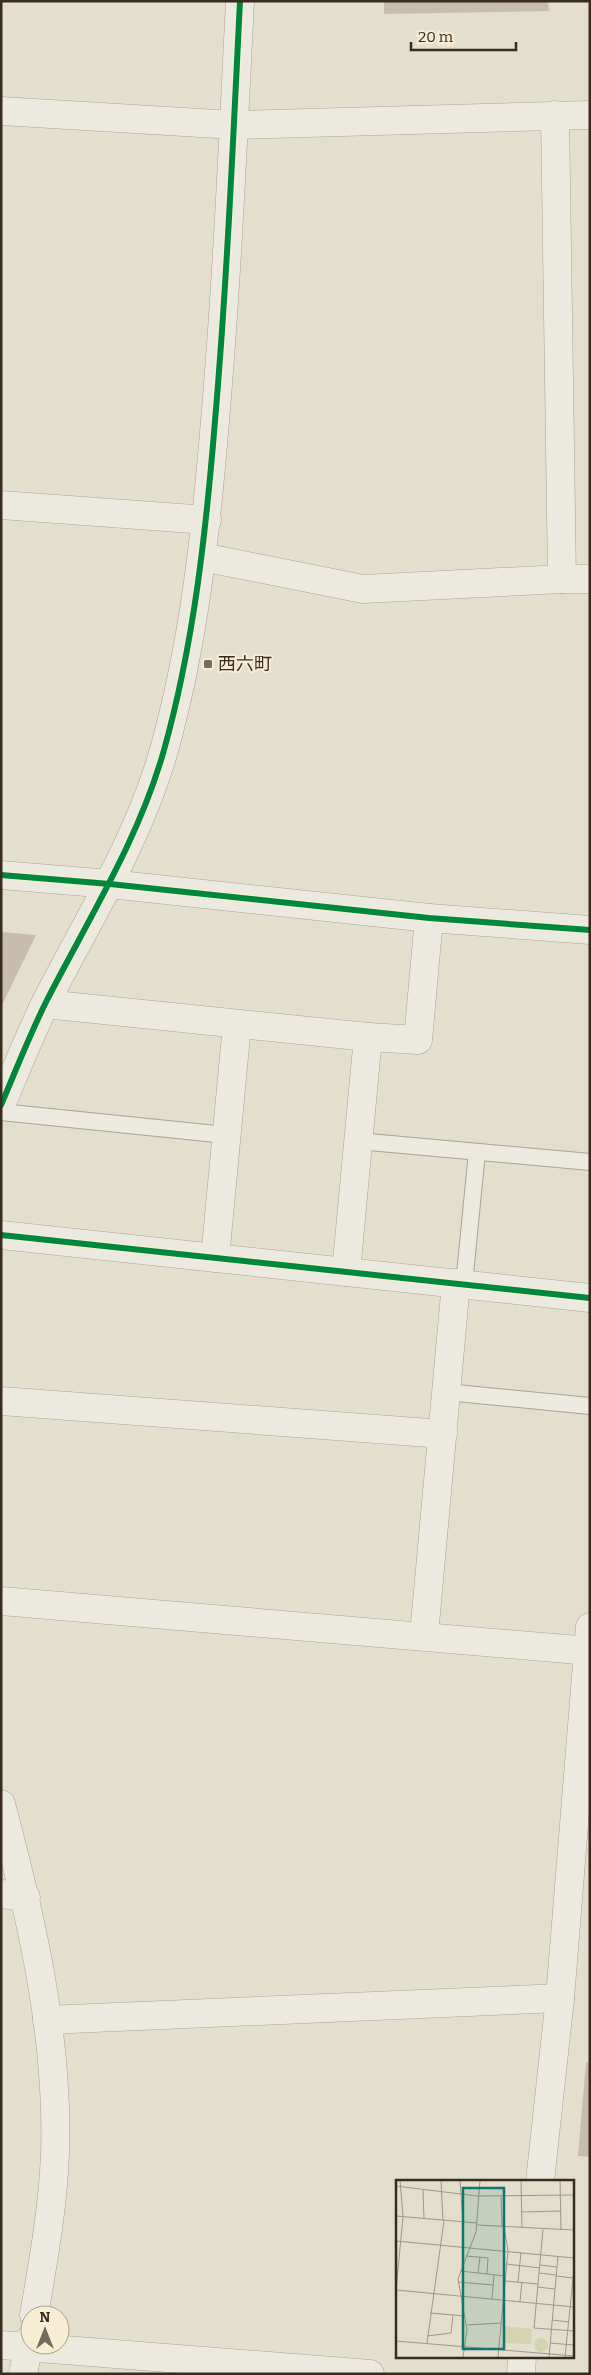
<svg xmlns="http://www.w3.org/2000/svg" width="591" height="2375" viewBox="0 0 591 2375" font-family="Bitter,'Noto Sans JP',serif">
	<rect width="100%" height="100%" fill="#e4decd"/>
	<g fill="#c8bcae">
		<path d="M 384,1 L 548,1 L 549,11 L 384,14 Z"/>
		<path d="M 1,932 L 36,935 L 1,1007 Z"/>
		<path d="M 586,2062 L 590,2062 L 590,2157 L 578,2156 Z"/>
	</g>
	<g fill="none" stroke-linecap="round" stroke-linejoin="round">
		<g stroke="#aaa396" stroke-width="18">
			<g id="service">
				<path d="M 1,1112 L 226,1135"/>
				<path d="M 358,1141 L 590,1162"/>
				<path d="M 464,1284 L 477,1152"/>
				<path d="M 446,1392 L 590,1406"/>
			</g>
		</g>
		<g stroke="#aaa396" stroke-width="29">
			<g id="minor">
				<path d="M 1,111 L 234,125 L 590,115"/>
				<path d="M 555,115 L 562,579"/>
				<path d="M 1,505 L 207,520"/>
				<path d="M 202,557 L 363,589 L 562,579 L 590,579"/>
				<path d="M 1,875 L 110,884 L 429,918 L 590,930"/>
				<path d="M 45,1004 L 368,1037 L 346,1272"/>
				<path d="M 368,1037 L 418,1040 L 429,918"/>
				<path d="M 1,1235 L 590,1298"/>
				<path d="M 215,1258 L 237,1025"/>
				<path d="M 1,1401 L 443,1434"/>
				<path d="M 1,1601 L 590,1651"/>
				<path d="M 424,1635 L 456,1283"/>
				<path d="M 1,1894 L 26,1897"/>
				<path d="M 47,2020 L 560,1998"/>
				<path d="M 540,2181 L 560,1998 L 590,1627"/>
				<path d="M 521,2374 L 522,2356"/>
			</g>
		</g>
		<g stroke="#aaa396" stroke-width="29">
			<g id="tertiary">
				<path d="M 1,1105 C 16,1070 30,1034 47,1000 C 89,918 139,839 164,750 C 194,643 206,531 215,421 C 227,281 233,141 240,1"/>
				<path d="M 1,1804 C 31,1917 59,2035 55,2154 C 53,2208 43,2262 34,2315"/>
				<path d="M 1,2345 L 370,2374"/>
				<path d="M 23,2374 L 30,2339"/>
			</g>
		</g>
		<use href="#service" stroke="#ece9df" stroke-width="16"/>
		<use href="#minor" stroke="#ece9df" stroke-width="28"/>
		<use href="#tertiary" stroke="#ece9df" stroke-width="28"/>
		<g stroke="#f6edd3" stroke-width="9">
			<g id="cycleway">
				<path d="M 1,875 L 110,884 L 429,918 L 590,930"/>
				<path d="M 1,1105 C 16,1070 30,1034 47,1000 C 89,918 139,839 164,750 C 194,643 206,531 215,421 C 227,281 233,141 240,1"/>
				<path d="M 1,1235 L 590,1298"/>
			</g>
		</g>
		<use href="#cycleway" stroke="#00873e" stroke-width="6"/>
	</g>
	<rect fill="#756a5b" stroke="#f6edd3" stroke-width="2" x="203" y="659" width="10" height="10" rx="2.5"/>
	<g text-anchor="middle" stroke-width="4" stroke-linejoin="round" paint-order="stroke">
		<g font-size="18" fill="#392c1e" stroke="#f6edd3" text-anchor="start">
			<text x="218" y="670">西六町</text>
		</g>
	</g>
	<g transform="translate(396 2180)">
		<rect width="178" height="178" fill="#e4decd"/>
		<path d="M 109,146 L 136,149 L 135,164 L 108,163 ZM138 165a7 7 0 1 1 14 0a7 7 0 1 1-14 0Z" fill="#d3d5af"/>
		<path fill="none" stroke="#a09787" stroke-width="1" d="M 4,0 L 7,37 L 0,110 L 178,127M 45,0 L 47,41M 64,0 L 67,42M 125,0 L 126,48M 164,0 L 165,50M 0,6 L 81,16 L 178,15M 27,10 L 28,39M 105,16 L 106,47M 125,32 L 165,31M 0,36 L 81,43M 81,45 L 178,50M 147,49 L 138,148 L 178,151M 0,61 L 178,78M 70,76 L 92,78 L 91,94M 110,84 L 144,88M 144,85 L 161,87M 64,91 L 109,96M 82,93 L 84,77M 143,93 L 160,95M 160,96 L 177,98M 109,101 L 142,104M 62,102 L 97,105M 122,102 L 125,72M 142,107 L 159,109M 96,119 L 98,95M 124,121 L 126,102M 34,133 L 69,136M 156,140 L 173,142M 71,145 L 105,143M 31,156 L 55,153 L 57,135M 0,161 L 178,176M 31,163 L 48,41M 154,163 L 178,165M 67,177 L 71,150 L 62,99 L 80,52 L 84,0M 102,177 L 112,71 L 108,47M 153,177 L 162,76M 169,177 L 178,89"/>
		<path fill="#0f766e" fill-opacity="0.15" stroke="#0f766e" stroke-width="2.5" d="M 67,8 L 108,8 L 108,169 L 67,169 Z"/>
		<rect width="178" height="178" fill="none" stroke="#392c1e" stroke-width="2.5"/>
	</g>
	<rect width="591" height="2375" fill="none" stroke="#392c1e" stroke-width="5"/>
	<g transform="translate(45 2330)"><circle r="24" fill="#f6edd3" stroke="#aaa08b"/>
	<path d="M0-4L9 19L0 12L-9 19Z" fill="#756a5b"/>
	<text y="-8" font-size="14" font-weight="bold" text-anchor="middle" fill="#392c1e">N</text>
	</g>
	<path d="M411 42v8h105v-8" fill="none" stroke="#392c1e" stroke-width="2.5"/>
	<text x="418" y="42" font-size="15" fill="#392c1e" stroke="#f6edd3" stroke-width="4" paint-order="stroke">20 m</text>
</svg>
